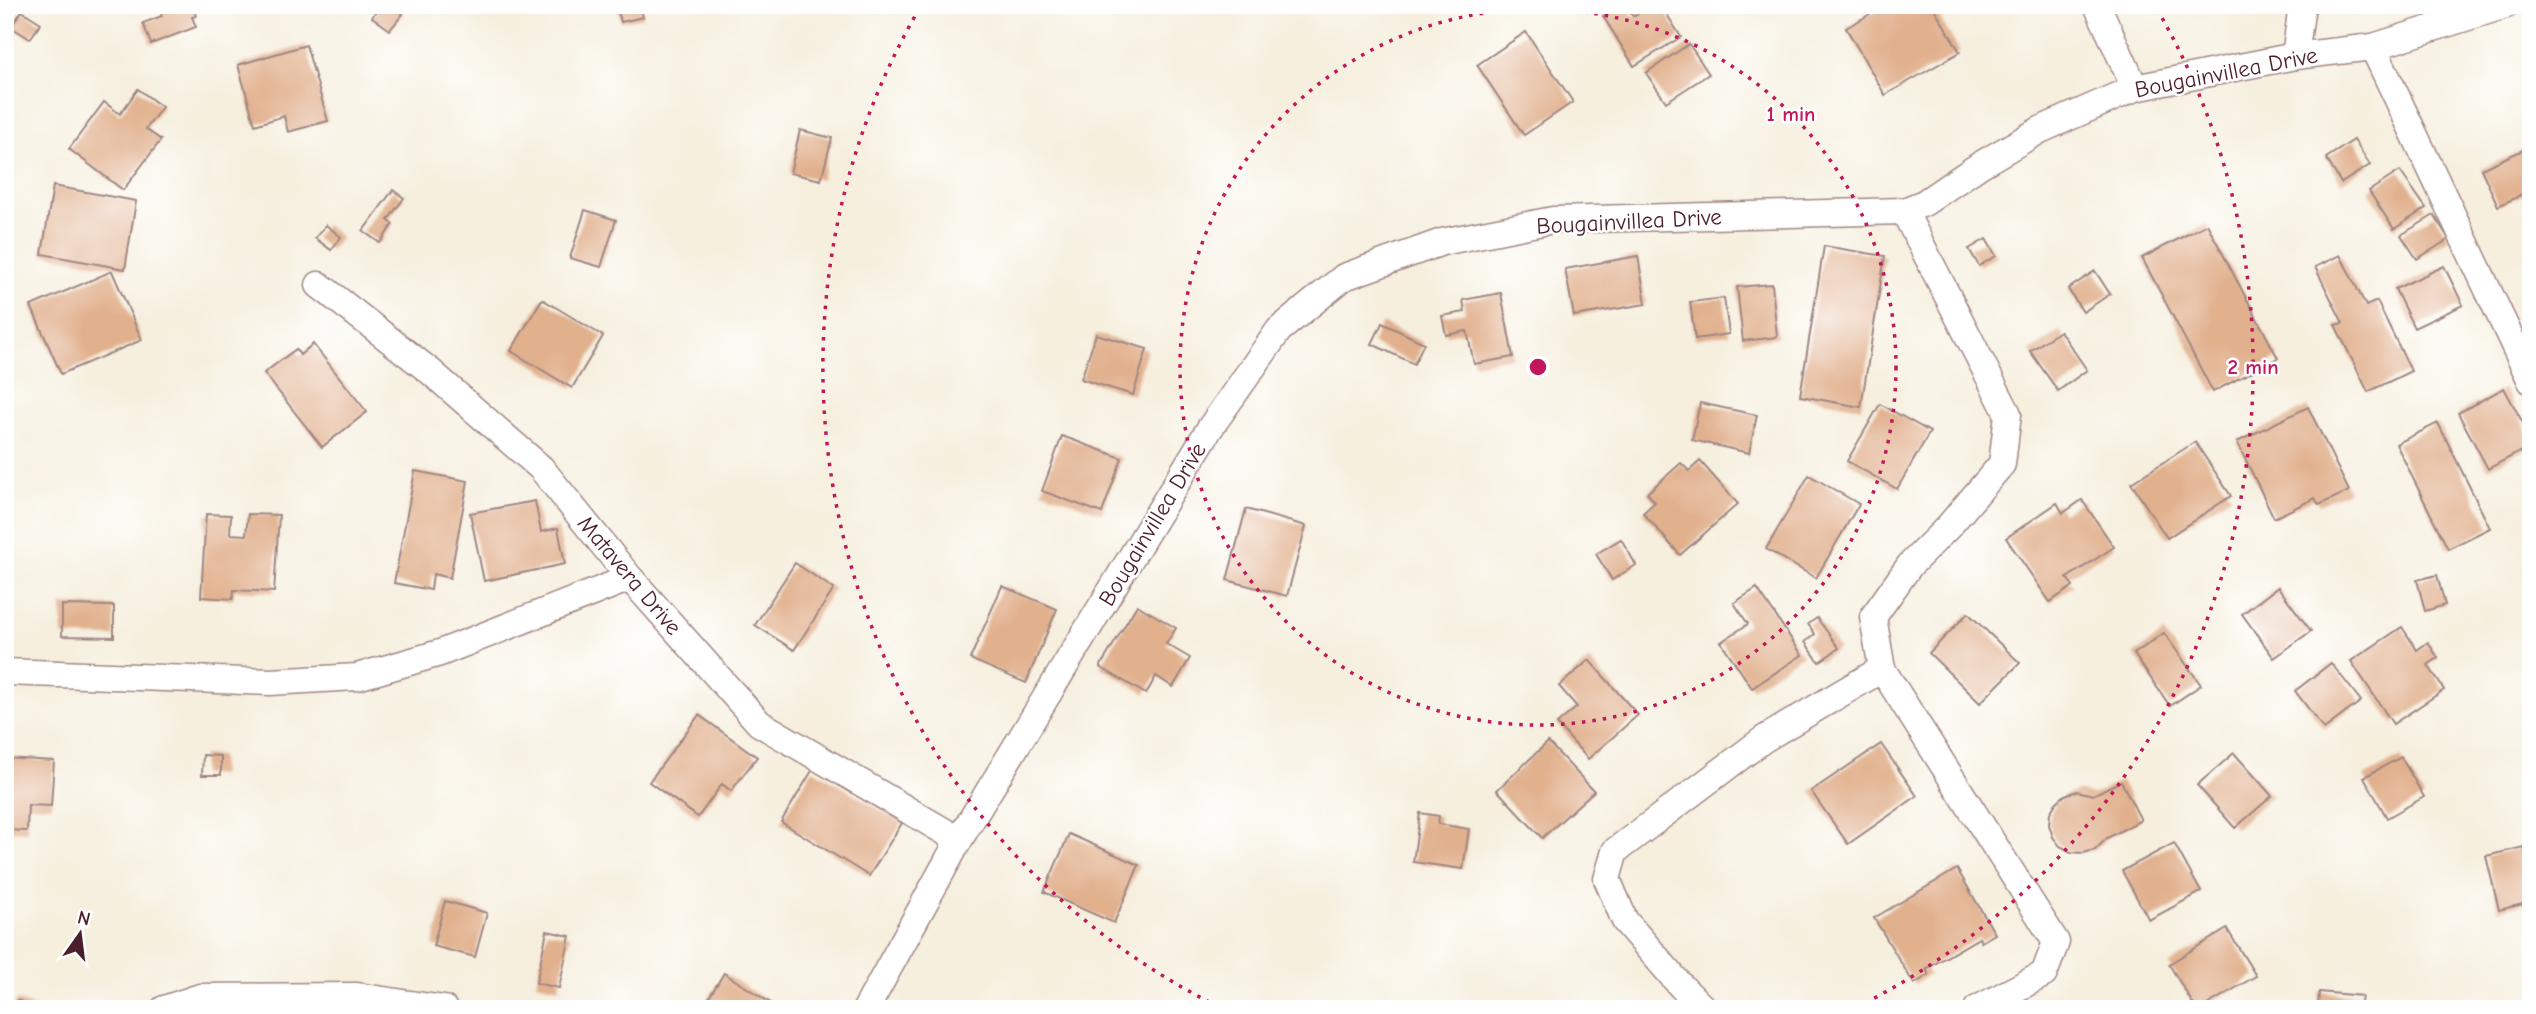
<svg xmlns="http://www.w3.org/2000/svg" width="2536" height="1014" viewBox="0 0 2536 1014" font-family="'Comic Neue',sans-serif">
	<rect width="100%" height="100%" fill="#fff"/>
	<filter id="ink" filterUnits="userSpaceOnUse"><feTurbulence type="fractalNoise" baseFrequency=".0143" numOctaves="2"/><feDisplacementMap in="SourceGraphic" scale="14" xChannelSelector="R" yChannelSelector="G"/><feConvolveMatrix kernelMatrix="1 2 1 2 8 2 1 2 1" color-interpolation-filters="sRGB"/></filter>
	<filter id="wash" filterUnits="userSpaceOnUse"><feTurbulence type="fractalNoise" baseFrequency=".00686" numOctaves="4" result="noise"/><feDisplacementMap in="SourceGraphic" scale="28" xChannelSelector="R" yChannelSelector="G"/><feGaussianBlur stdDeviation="1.57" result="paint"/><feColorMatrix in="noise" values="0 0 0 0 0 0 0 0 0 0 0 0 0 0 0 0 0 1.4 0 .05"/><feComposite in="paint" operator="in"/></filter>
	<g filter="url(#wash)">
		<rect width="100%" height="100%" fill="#f6efde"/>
		<g id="blocks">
			<g fill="#e1b08d">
				<path d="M 158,5 L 192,5 L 196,16 L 192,17 L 196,27 L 151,44 L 143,23 L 162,16 Z"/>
				<path d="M 380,5 L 391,5 L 403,14 L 390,30 L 372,17 Z"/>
				<path d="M 616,5 L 640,5 L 643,17 L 621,22 Z"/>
				<path d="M 1621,5 L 1627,5 L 1633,16 L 1650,5 L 1661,5 L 1681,37 L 1634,66 L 1603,16 Z"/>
				<path d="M 1886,5 L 1932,5 L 1960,52 L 1885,95 L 1846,28 Z"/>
				<path d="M 22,11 L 41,23 L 30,39 L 11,27 Z"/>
				<path d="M 1526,32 L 1573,102 L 1524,135 L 1477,65 Z"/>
				<path d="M 1689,44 L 1709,74 L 1666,102 L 1646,73 Z"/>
				<path d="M 306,45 L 328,121 L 288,132 L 284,116 L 255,125 L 238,65 Z"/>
				<path d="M 138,89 L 162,107 L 146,129 L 161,140 L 123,190 L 69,149 L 104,102 L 120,114 Z"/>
				<path d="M 800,130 L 832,138 L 821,180 L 790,173 Z"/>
				<path d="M 2354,140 L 2370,165 L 2341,183 L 2326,158 Z"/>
				<path d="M 2525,149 L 2531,162 L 2531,191 L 2498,206 L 2481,169 Z"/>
				<path d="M 2400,171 L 2426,208 L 2394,229 L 2369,191 Z"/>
				<path d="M 53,186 L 136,201 L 125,269 L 42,254 Z"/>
				<path d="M 393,190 L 404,198 L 388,220 L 393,224 L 380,243 L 363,231 Z"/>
				<path d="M 585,210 L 616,220 L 601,267 L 570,258 Z"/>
				<path d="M 2434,215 L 2449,239 L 2417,259 L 2401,235 Z"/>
				<path d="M 2207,224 L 2278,358 L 2213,392 L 2142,258 Z"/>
				<path d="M 326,225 L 341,237 L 331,250 L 315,238 Z"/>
				<path d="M 1986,239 L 1996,256 L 1979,266 L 1969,249 Z"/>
				<path d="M 1824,246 L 1885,256 L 1861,407 L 1800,396 Z"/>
				<path d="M 2340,255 L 2366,306 L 2377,301 L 2411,371 L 2368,392 L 2335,325 L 2343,323 L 2315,267 Z"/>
				<path d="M 1638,256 L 1646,304 L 1574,316 L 1565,269 Z"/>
				<path d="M 2444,266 L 2463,305 L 2414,328 L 2395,289 Z"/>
				<path d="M 112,271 L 142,340 L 61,374 L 31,306 Z"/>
				<path d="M 2095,271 L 2110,294 L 2083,312 L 2068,289 Z"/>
				<path d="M 1772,284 L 1777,337 L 1743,341 L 1737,287 Z"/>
				<path d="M 1501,293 L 1513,357 L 1474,364 L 1467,331 L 1446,335 L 1442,316 L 1465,312 L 1463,300 Z"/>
				<path d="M 1724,298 L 1729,334 L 1695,339 L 1690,302 Z"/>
				<path d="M 542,299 L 603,336 L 572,388 L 511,351 Z"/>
				<path d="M 1382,323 L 1424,343 L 1414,364 L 1372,344 Z"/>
				<path d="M 2060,331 L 2087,370 L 2058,391 L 2030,351 Z"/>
				<path d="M 1096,334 L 1147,349 L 1133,395 L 1081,379 Z"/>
				<path d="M 313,344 L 367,412 L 322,447 L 264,373 L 296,349 L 300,355 Z"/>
				<path d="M 2504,388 L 2531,438 L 2531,446 L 2488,469 L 2458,413 Z"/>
				<path d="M 1700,403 L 1757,415 L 1749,453 L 1692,440 Z"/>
				<path d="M 1880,404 L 1930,432 L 1897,489 L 1847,461 Z"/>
				<path d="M 2308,407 L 2349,491 L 2319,505 L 2315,498 L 2274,518 L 2237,442 Z"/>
				<path d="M 2438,423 L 2490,528 L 2448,549 L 2396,444 Z"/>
				<path d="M 1062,436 L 1122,458 L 1102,513 L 1042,491 Z"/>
				<path d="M 2195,442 L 2231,496 L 2167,538 L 2131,483 Z"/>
				<path d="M 1700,461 L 1738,504 L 1680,555 L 1643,513 L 1655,502 L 1647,493 L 1681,463 L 1689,471 Z"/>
				<path d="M 415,471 L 468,481 L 450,578 L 433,574 L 431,590 L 394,583 Z"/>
				<path d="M 1809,475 L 1859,504 L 1816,578 L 1766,549 Z"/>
				<path d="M 2082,500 L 2114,547 L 2067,578 L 2073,586 L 2050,602 L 2006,538 L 2057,503 L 2063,513 Z"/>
				<path d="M 535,501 L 541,532 L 558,528 L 565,564 L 484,581 L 470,513 Z"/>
				<path d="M 1246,509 L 1306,526 L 1287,596 L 1227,580 Z"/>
				<path d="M 206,514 L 231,515 L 230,534 L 246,535 L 248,514 L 279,515 L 274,592 L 234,590 L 233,599 L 201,597 Z"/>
				<path d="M 1621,539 L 1636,565 L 1612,580 L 1596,554 Z"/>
				<path d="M 795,563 L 834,589 L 794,650 L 755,625 Z"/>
				<path d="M 2437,575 L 2445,605 L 2425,611 L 2417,580 Z"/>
				<path d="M 1002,586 L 1057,609 L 1026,683 L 970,659 Z"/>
				<path d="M 2278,587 L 2311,631 L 2274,658 L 2242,614 Z"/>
				<path d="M 1757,588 L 1802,655 L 1752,688 L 1721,642 L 1748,624 L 1734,603 Z"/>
				<path d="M 62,605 L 114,606 L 114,637 L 62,636 Z"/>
				<path d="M 1137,605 L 1176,628 L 1166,644 L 1190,658 L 1173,687 L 1156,676 L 1146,694 L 1100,667 Z"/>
				<path d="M 1968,613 L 2020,663 L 1980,703 L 1929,653 Z"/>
				<path d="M 1817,618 L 1839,648 L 1819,662 L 1805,642 L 1815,634 L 1808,624 Z"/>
				<path d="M 2402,627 L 2417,650 L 2428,642 L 2438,658 L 2428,665 L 2444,690 L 2393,724 L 2351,661 Z"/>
				<path d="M 2164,633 L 2201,685 L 2170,706 L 2134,654 Z"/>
				<path d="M 1589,660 L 1638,715 L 1588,759 L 1557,724 L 1577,707 L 1559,686 Z"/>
				<path d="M 2331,663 L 2361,701 L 2324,729 L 2295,691 Z"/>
				<path d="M 699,715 L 757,757 L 731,791 L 722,784 L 698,817 L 649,782 Z"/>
				<path d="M 1548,742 L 1594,791 L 1542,838 L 1497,790 Z"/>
				<path d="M 1881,744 L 1917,796 L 1848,844 L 1811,791 Z"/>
				<path d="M 2234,753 L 2272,796 L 2235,828 L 2197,785 Z"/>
				<path d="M 203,755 L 221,756 L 221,775 L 202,775 Z"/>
				<path d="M 2401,757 L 2424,797 L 2387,818 L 2364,777 Z"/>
				<path d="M 5,758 L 54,761 L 51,806 L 28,805 L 27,831 L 5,830 Z"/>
				<path d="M 813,769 L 902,823 L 869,876 L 781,822 Z"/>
				<path d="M 2121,781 L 2141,820 L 2107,838 L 2095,850 L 2083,853 L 2071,852 L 2060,846 L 2053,837 L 2049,825 L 2050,813 L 2056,803 L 2065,795 L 2077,791 L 2093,795 Z"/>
				<path d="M 1420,813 L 1439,816 L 1438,824 L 1469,829 L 1463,869 L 1413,862 Z"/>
				<path d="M 1069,834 L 1139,865 L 1114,923 L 1044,892 Z"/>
				<path d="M 2174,843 L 2201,892 L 2149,920 L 2122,871 Z"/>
				<path d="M 2524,847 L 2531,873 L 2531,902 L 2499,910 L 2486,856 Z"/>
				<path d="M 1957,869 L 1995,934 L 1981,942 L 1979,938 L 1926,969 L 1929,975 L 1914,984 L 1874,918 Z"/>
				<path d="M 445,901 L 487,913 L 475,957 L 433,946 Z"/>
				<path d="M 2227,929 L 2256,976 L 2200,1009 L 2196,1009 L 2169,964 Z"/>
				<path d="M 547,931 L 570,936 L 559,988 L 536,983 Z"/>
				<path d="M 724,973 L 780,1009 L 702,1009 Z"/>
				<path d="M 2319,992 L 2362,996 L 2360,1009 L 2318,1009 Z"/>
				<path d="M 17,1000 L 39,1009 L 13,1009 Z"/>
			</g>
		</g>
	</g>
	<g filter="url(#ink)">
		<use href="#blocks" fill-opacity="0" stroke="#a08784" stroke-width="2"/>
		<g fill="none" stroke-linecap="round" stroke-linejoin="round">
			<g stroke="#a08784" stroke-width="29">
				<g id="street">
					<path d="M 2097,5 L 2135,88"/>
					<path d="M 2373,47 L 2531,381"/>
					<path d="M 2295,56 L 2302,5"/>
					<path d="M 1904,211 L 2008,414 L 2002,464 L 1948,527 L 1910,565 L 1873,617 L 1882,669 L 2056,942 L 2044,974 L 1977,1009"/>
					<path d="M 319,285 L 431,372 L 541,468 L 630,578 L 759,723 L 959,840"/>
					<path d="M 5,672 L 270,682 L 357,677 L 440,653 L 630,578"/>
					<path d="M 164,1009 L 200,997 L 357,996 L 444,1009"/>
					<path d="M 866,1009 L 959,840 L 1210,428 L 1279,330 L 1344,277 L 1442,242 L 1553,220 L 1904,211 L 1924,203 L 1980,165 L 2040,130 L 2135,88 L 2295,56 L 2373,47 L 2506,5"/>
					<path d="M 1704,1009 L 1681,986 L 1625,921 L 1607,879 L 1615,851 L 1764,739 L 1882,669"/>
				</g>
			</g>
			<use href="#street" stroke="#fff" stroke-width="26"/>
		</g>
	</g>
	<g fill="none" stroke="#c2185b" stroke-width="3.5" stroke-dasharray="3.5 7">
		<circle cx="1538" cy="367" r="358"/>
		<path d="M1219 1007A715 715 0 0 1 919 9M2157 9A715 715 0 0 1 1857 1007"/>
	</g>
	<g text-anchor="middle" stroke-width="5" stroke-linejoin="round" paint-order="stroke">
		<g font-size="23" fill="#4a1f2b" stroke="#fff">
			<text transform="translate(2226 72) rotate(-11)" y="8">Bougainvillea Drive</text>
			<text transform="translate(1629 221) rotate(-3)" y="8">Bougainvillea Drive</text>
			<text transform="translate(1152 524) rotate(-59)" y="8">Bougainvillea Drive</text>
			<text transform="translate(630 575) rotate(50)" y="8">Matavera Drive</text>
		</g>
	</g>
	<circle cx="1538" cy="367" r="10" fill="#c2185b" stroke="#fff" stroke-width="3.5"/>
	<g font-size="21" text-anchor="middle" font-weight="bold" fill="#c2185b" stroke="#fff" stroke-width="5" stroke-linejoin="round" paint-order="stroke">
		<text x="1791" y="121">1 min</text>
		<text x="2253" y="374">2 min</text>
	</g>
	<rect width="2536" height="1014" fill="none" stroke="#fff" stroke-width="28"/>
	<g transform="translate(80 934) rotate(14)" stroke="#ffffff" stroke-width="5" paint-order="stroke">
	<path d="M0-5L12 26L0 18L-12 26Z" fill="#4a1f2b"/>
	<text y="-10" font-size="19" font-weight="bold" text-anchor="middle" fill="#4a1f2b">N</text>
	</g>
</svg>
